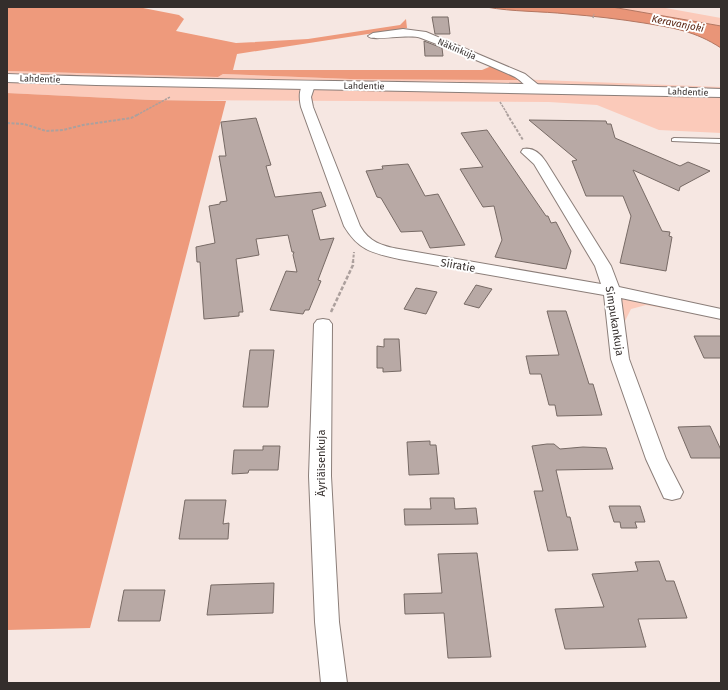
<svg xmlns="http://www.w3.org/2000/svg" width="728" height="690" viewBox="0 0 728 690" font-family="'Fira Sans',sans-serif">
	<rect width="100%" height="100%" fill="#f6e7e2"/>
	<g fill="#fbcaba">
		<path d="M 612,7 L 660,7 L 721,18 L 721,26 Z"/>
		<path d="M 7,71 L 218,77 L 223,74 L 350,79 L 486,78 L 721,87 L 721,133 L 659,130 L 597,105 L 549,102 L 151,100 L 7,93 Z"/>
		<path d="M 612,291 L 721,318 L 646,305 L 631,309 L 621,329 Z"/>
	</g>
	<g fill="#ee9a7c">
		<path d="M 7,7 L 138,7 L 179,15 L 184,19 L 176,31 L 236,43 L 308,39 L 400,25 L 406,19 L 407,28 L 237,54 L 233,70 L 482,70 L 494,65 L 526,80 L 350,79 L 223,74 L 218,77 L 7,71 Z"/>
		<path d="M 7,93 L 151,100 L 226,101 L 90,628 L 7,630 Z"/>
	</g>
	<path fill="#e99578" stroke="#b37661" d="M 486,7 L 612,7 L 721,26 L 721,48 C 695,31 674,28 644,23 C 619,19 593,16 568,14 C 540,11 514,12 486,7 Z"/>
	<g fill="#b8a9a5" stroke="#776a65">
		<path d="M 432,17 L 448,17 L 450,34 L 435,34 Z"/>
		<path d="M 424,41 L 442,48 L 443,56 L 425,56 Z"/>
		<path d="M 256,118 L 271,165 L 266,166 L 275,197 L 321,192 L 326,206 L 312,210 L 320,240 L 334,238 L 318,280 L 321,281 L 309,310 L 305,310 L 303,314 L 270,310 L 286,271 L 297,272 L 293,255 L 294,252 L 292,252 L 288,235 L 256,239 L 259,255 L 236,259 L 243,312 L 239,312 L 239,316 L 204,319 L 200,262 L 197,262 L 196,247 L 215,243 L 209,206 L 220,204 L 220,202 L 227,201 L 219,156 L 226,156 L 221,122 Z"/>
		<path d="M 529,120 L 606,121 L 607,124 L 611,124 L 615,138 L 680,166 L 688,162 L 710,171 L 680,187 L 679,191 L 633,170 L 662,231 L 670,232 L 669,236 L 672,237 L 666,271 L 620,263 L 631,216 L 623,196 L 586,196 L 572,161 L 577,160 Z"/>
		<path d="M 487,130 L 546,216 L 548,216 L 551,223 L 556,222 L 571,251 L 566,269 L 495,257 L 502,240 L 494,206 L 483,207 L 460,169 L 483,167 L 461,133 Z"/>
		<path d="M 408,164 L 425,196 L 438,194 L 465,245 L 430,248 L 422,231 L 401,232 L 381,198 L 377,197 L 366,171 L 383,169 L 382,166 Z"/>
		<path d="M 476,285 L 492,289 L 479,308 L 464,304 Z"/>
		<path d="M 416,288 L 437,292 L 426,314 L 404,309 Z"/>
		<path d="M 547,311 L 566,311 L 589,384 L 593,384 L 602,415 L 557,416 L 555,405 L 549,405 L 541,374 L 530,374 L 526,356 L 559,355 Z"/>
		<path d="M 694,336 L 721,336 L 721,358 L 704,358 Z"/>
		<path d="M 384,339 L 399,339 L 401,371 L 383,372 L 383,368 L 377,368 L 377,346 L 384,347 Z"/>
		<path d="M 250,350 L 274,350 L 268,407 L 243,407 Z"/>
		<path d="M 710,426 L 721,450 L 721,458 L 691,458 L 678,427 Z"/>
		<path d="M 430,441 L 430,445 L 436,445 L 439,474 L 409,475 L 407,442 Z"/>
		<path d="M 547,444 L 554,444 L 560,449 L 583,447 L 606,448 L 613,469 L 556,470 L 567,517 L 570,517 L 578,550 L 548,551 L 534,491 L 543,491 L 532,446 Z"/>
		<path d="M 263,446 L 280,446 L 278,470 L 249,470 L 248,473 L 232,474 L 234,450 L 263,450 Z"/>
		<path d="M 430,498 L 454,498 L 455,509 L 476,508 L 478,524 L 405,525 L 404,509 L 431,509 Z"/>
		<path d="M 185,500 L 226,500 L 223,524 L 229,523 L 228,539 L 179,539 Z"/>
		<path d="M 609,506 L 640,506 L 645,522 L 635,522 L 637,528 L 621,528 L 620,522 L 614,522 Z"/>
		<path d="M 477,553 L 491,657 L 448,658 L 444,613 L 405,614 L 404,594 L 442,593 L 438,554 Z"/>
		<path d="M 659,561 L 666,581 L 674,581 L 687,618 L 638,619 L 646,647 L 565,649 L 555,609 L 604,607 L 592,574 L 638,571 L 635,562 Z"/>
		<path d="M 274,583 L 273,613 L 207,615 L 211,585 Z"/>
		<path d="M 124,590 L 165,590 L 160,621 L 118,621 Z"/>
	</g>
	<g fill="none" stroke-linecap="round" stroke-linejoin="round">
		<g stroke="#8b7e79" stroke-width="2">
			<path id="service" d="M 674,138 L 721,139 L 721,143 L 672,141 L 672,139 Z"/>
		</g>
		<g stroke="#8b7e79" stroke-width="2">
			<g id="minor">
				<path d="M 403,29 L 426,32 L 525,74 L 541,87 L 535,91 C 527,89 522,81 515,77 C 484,63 453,50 421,38 C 409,33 372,42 368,36 L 373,33 Z"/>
				<path d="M 309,81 L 315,85 L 311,97 L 313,107 L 360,226 C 369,242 382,246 399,249 L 601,284 L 595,266 L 534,164 L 521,152 L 523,149 C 533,147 541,154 546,162 L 611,266 L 619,287 L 721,309 L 721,319 L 621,298 L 629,359 L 666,459 L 683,492 L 680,498 L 672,500 L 664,498 L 646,459 L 611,359 L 604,295 L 399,259 C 373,253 359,251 344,226 L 301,107 C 299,98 298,84 309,81 Z"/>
				<path d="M 323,319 L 329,320 L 332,324 L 331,476 L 339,622 L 347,683 L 321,683 L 315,622 L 309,476 L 314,324 L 317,320 Z"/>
			</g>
		</g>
		<g stroke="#8b7e79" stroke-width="2">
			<path id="secondary" d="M 7,74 C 245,82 483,81 721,89 L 721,97 L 96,85 L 7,82 Z"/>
		</g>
		<g stroke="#aca09d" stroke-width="1.5" stroke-dasharray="2.5 1" stroke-linecap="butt">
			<path d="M 593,18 L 594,14"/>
			<path d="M 500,102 L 508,115"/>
			<path d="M 137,115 L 170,97"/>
		</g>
		<g stroke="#aca09d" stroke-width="2" stroke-dasharray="3 1.5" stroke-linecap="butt">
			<path d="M 507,114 L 523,140"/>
			<path d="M 7,123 L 24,124 L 46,131 L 63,130 L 83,125 L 131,118 L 139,114"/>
			<path d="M 353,262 L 354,252"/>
		</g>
		<path stroke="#aca09d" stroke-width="2.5" stroke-dasharray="4 2" stroke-linecap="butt" d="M 331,312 L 353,265 L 353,261"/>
		<use href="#service" fill="#fff" fill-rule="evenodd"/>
		<use href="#minor" fill="#fff" fill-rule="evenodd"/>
		<use href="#secondary" fill="#fff" fill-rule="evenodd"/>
	</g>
	<g text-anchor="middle" stroke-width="4" stroke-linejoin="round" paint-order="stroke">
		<g font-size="9" fill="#342e2c" stroke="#fff">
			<text transform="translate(457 49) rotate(23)" y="3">Näkinkuja</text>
			<text transform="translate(40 79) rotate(2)" y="3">Lahdentie</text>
			<text transform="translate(364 86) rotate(1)" y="3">Lahdentie</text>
			<text transform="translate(688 92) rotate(2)" y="3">Lahdentie</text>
		</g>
		<g font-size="10" font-style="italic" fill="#592411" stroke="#fff">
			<text transform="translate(678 23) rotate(11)" y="4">Keravanjoki</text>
		</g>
		<g font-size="11" fill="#342e2c" stroke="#fff">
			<text transform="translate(458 265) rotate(10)" y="4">Siiratie</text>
			<text transform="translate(615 321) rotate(81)" y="4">Simpukankuja</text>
			<text transform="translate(321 463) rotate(-90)" y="4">Äyriäisenkuja</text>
		</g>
	</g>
	<rect width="728" height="690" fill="none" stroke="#342e2c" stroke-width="16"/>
</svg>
